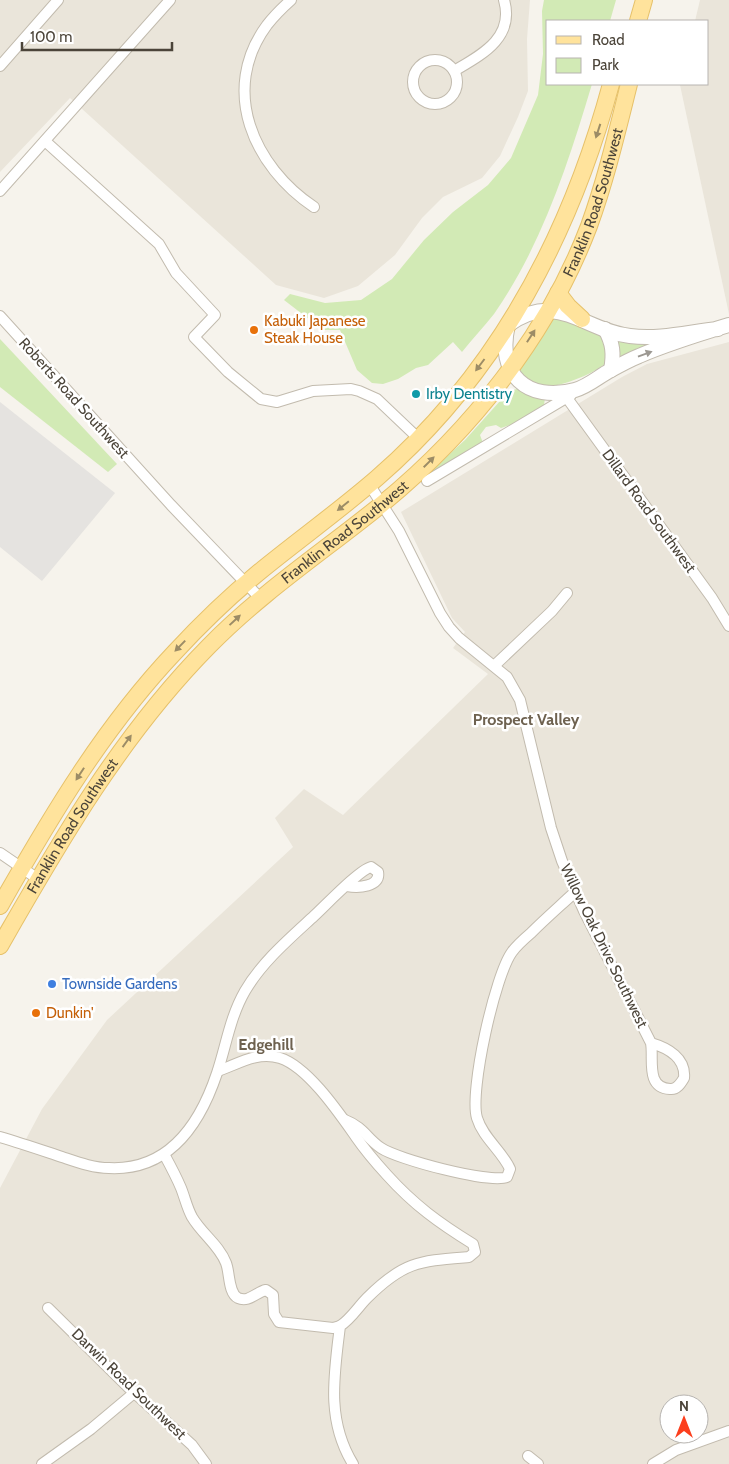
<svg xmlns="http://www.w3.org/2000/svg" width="729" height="1464" viewBox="0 0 729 1464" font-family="Cabin,sans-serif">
	<rect width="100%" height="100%" fill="#f6f3ec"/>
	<g fill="#eae5da" fill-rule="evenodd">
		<path d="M 0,0 L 530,0 L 527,39 L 528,91 L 518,117 L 500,156 L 482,178 L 443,197 L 422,218 L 395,255 L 358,286 L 324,298 L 276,285 L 70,98 L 0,172 Z"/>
		<path d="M 700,0 L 729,0 L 729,314 L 680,85 L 680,84 L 708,84 L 708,21 L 695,21 Z"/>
		<path d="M 729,342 L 729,1464 L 0,1464 L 0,1188 L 42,1109 L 107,1020 L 293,847 L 275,818 L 304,789 L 343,815 L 488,674 L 453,648 L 465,632 L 452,618 L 401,512 L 622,377 L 647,364 ZM 669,1404 L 699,1404 L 699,1434 L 669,1434 Z"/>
	</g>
	<g fill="#d2eab5">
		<path d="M 544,0 L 616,0 L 610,21 L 548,21 L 548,84 L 592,84 C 568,164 542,245 494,314 C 484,327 472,339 462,352 L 453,342 L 428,365 L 416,368 L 398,379 L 383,384 L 372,383 L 357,370 L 340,330 L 323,330 L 284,300 L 290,294 L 325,303 L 361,300 L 392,279 L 424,240 L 453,212 L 488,185 L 511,158 L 538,95 L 543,54 L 542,11 Z"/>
		<path d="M 552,316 L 556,316 L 605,337 L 607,362 C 595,374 551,392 535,385 C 528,382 522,375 516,371 Z"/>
		<path d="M 614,338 L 649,344 L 649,345 L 617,360 Z"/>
		<path d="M 0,339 L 117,464 L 108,472 L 0,387 Z"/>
		<path d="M 521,388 L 545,398 L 544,405 L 513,424 L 501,428 L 496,425 L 486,427 L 480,435 L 483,443 L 424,477 L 465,440 L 509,391 Z"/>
	</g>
	<path fill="#e5e3e0" d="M 0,402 L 115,493 L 42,581 L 0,547 Z"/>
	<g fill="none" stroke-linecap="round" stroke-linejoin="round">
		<g stroke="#c2bbae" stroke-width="12">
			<g id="minor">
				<path d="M 291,0 C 282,8 274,16 267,25 C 219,90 254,167 314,207"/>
				<circle cx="435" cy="82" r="22"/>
				<path d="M 0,66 L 58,0"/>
				<path d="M 454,71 C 481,55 515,38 504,0"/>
				<path d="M 45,141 L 159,244 L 176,273 L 215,315 L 194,337 L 228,372 L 261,399 L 277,402 L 313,391 L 351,389 L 359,391 L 377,399 L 418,438"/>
				<path d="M 0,191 L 170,0"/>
				<path d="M 0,316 L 171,505 L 260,598"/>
				<path d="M 567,398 L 712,598 L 729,626"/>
				<path d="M 427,481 L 571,395"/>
				<path d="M 369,484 L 399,531 L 440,613 L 449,627 L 459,638 L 507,677 L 520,700 L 551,828 L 562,861 L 584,911 L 651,1043 C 654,1058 645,1088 670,1089 C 677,1090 681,1083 684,1078 C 686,1058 668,1048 651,1043"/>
				<path d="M 495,665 L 552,611 L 567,593"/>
				<path d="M 0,853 L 38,879"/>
				<path d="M 218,1071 C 238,1064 257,1051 280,1058 C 308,1067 339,1113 356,1137 C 365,1150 376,1163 387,1175 C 414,1205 439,1223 473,1244 L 475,1252 L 469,1257 C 420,1261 404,1261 367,1298 C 358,1307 351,1319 340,1326 C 334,1375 326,1420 353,1464"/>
				<path d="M 345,1120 C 365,1128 366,1138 381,1148 C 397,1159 490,1184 507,1177 L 510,1169 C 502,1151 483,1138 477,1118 C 469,1092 495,975 512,952 C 517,945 524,939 531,933 C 545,919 560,906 575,892"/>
				<path d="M 0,1137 C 21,1143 41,1150 62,1157 C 77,1162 93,1168 109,1168 C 169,1171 200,1124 217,1073 C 226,1046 230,1017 245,991 C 262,962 289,939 314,916 C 325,906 359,870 371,867 L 378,872 C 381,887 358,888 347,886"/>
				<path d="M 164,1154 C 170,1165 176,1176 181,1188 C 185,1198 187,1208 192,1217 C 202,1234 219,1245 226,1263 C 230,1273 228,1293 238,1298 C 249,1303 256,1292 266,1290 L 273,1295 L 274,1314 L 279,1322 L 333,1328 L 340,1326"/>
				<path d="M 48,1308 L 128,1387 L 192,1445 L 206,1464"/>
				<path d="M 528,1456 L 538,1464"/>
				<path d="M 42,1464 L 91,1429 L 134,1393"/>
				<path d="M 653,1464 L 676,1450 L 729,1431"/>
			</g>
		</g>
		<g stroke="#c2bbae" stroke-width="16">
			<g id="tertiary">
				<path d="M 605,329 C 613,343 614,354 611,370"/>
				<path d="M 718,329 C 689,332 659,340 630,336 C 582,330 557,290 508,325 C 496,374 527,403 575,390 C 589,386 599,376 611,370 C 620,365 629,360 639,356 C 667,344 699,334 729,325"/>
			</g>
		</g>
		<g stroke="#e6c16a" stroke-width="18">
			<g id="primary">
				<path d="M 638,21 L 644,0"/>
				<path d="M 558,293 L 568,306 L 582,319"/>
				<path d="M 0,906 C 51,816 104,727 175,652 C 201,624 229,597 258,573 C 297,541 339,511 377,478 C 498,373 570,236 611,84"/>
				<path id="s1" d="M 0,946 C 61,839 122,734 209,646 C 262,592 324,551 382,504 C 471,431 548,334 589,226 C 606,179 617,132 629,84"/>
			</g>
		</g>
		<use href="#minor" stroke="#fff" stroke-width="10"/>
		<use href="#tertiary" stroke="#fff" stroke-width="14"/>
		<use href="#primary" stroke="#ffe39c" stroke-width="16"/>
	</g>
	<defs><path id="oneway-solid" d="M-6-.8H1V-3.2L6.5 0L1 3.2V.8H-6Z" transform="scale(1.25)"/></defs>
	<g fill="#9c8c66">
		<use href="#oneway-solid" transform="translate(598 131) rotate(108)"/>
		<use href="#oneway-solid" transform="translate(531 336) rotate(-57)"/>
		<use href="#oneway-solid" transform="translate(480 365) rotate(127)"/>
		<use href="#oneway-solid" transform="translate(429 462) rotate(-45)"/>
		<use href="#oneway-solid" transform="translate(343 506) rotate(141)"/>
		<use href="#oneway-solid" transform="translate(235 620) rotate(-43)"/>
		<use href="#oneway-solid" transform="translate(180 646) rotate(134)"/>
		<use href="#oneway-solid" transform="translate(127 741) rotate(-54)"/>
		<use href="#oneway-solid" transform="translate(80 774) rotate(123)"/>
	</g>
	<use fill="#9c9892" href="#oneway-solid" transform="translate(645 354) rotate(-20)"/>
	<g fill="#e8710a" stroke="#fff" stroke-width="2">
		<circle cx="254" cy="330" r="5"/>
		<circle cx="36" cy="1013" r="5"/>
	</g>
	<circle fill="#0f9aa8" stroke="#fff" stroke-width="2" cx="416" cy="394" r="5"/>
	<circle fill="#3f7fe0" stroke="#fff" stroke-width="2" cx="52" cy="984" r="5"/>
	<g text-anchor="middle" stroke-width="5" stroke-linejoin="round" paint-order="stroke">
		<g font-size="15" fill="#4b4439" stroke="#fff">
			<text dy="5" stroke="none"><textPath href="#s1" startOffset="965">Franklin Road Southwest</textPath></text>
			<text transform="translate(74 398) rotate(48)" y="5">Roberts Road Southwest</text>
			<text transform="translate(649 511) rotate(54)" y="5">Dillard Road Southwest</text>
			<text dy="5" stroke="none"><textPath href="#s1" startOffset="544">Franklin Road Southwest</textPath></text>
			<text dy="5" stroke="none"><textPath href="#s1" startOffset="140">Franklin Road Southwest</textPath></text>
			<text transform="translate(604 946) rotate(64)" y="5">Willow Oak Drive Southwest</text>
			<text transform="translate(129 1384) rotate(44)" y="5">Darwin Road Southwest</text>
		</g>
		<g font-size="15" fill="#c56008" stroke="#fff" text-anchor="start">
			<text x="264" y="326">Kabuki Japanese<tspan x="264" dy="17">Steak House</tspan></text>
			<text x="46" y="1018">Dunkin'</text>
		</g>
		<g font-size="15" fill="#0d838f" stroke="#fff" text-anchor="start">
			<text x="426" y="399">Irby Dentistry</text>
		</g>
		<g font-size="15" fill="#366cbe" stroke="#fff" text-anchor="start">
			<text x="62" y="989">Townside Gardens</text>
		</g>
		<g font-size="16" font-weight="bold" fill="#6e6250" stroke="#fff">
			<text x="526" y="725">Prospect Valley</text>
			<text x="266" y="1050">Edgehill</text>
		</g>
	</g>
	<rect x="546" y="20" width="162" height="65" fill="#ffffff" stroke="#b7b4b0"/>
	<rect x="556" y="36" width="25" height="8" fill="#ffe39c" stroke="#b7b4b0"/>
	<text x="592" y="45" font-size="15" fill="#4b4439">Road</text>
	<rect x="556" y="58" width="25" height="15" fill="#d2eab5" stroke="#b7b4b0"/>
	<text x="592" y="70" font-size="15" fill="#4b4439">Park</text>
	<g transform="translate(684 1419)"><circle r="24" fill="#ffffff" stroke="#b7b4b0"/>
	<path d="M0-4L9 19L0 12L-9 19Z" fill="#fc3f1d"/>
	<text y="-8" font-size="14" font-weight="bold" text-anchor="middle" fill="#4b4439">N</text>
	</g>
	<path d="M22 42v8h150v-8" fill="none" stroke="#4b4439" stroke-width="2.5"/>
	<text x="30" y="42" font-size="15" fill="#4b4439" stroke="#ffffff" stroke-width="4" paint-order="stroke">100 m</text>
</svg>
